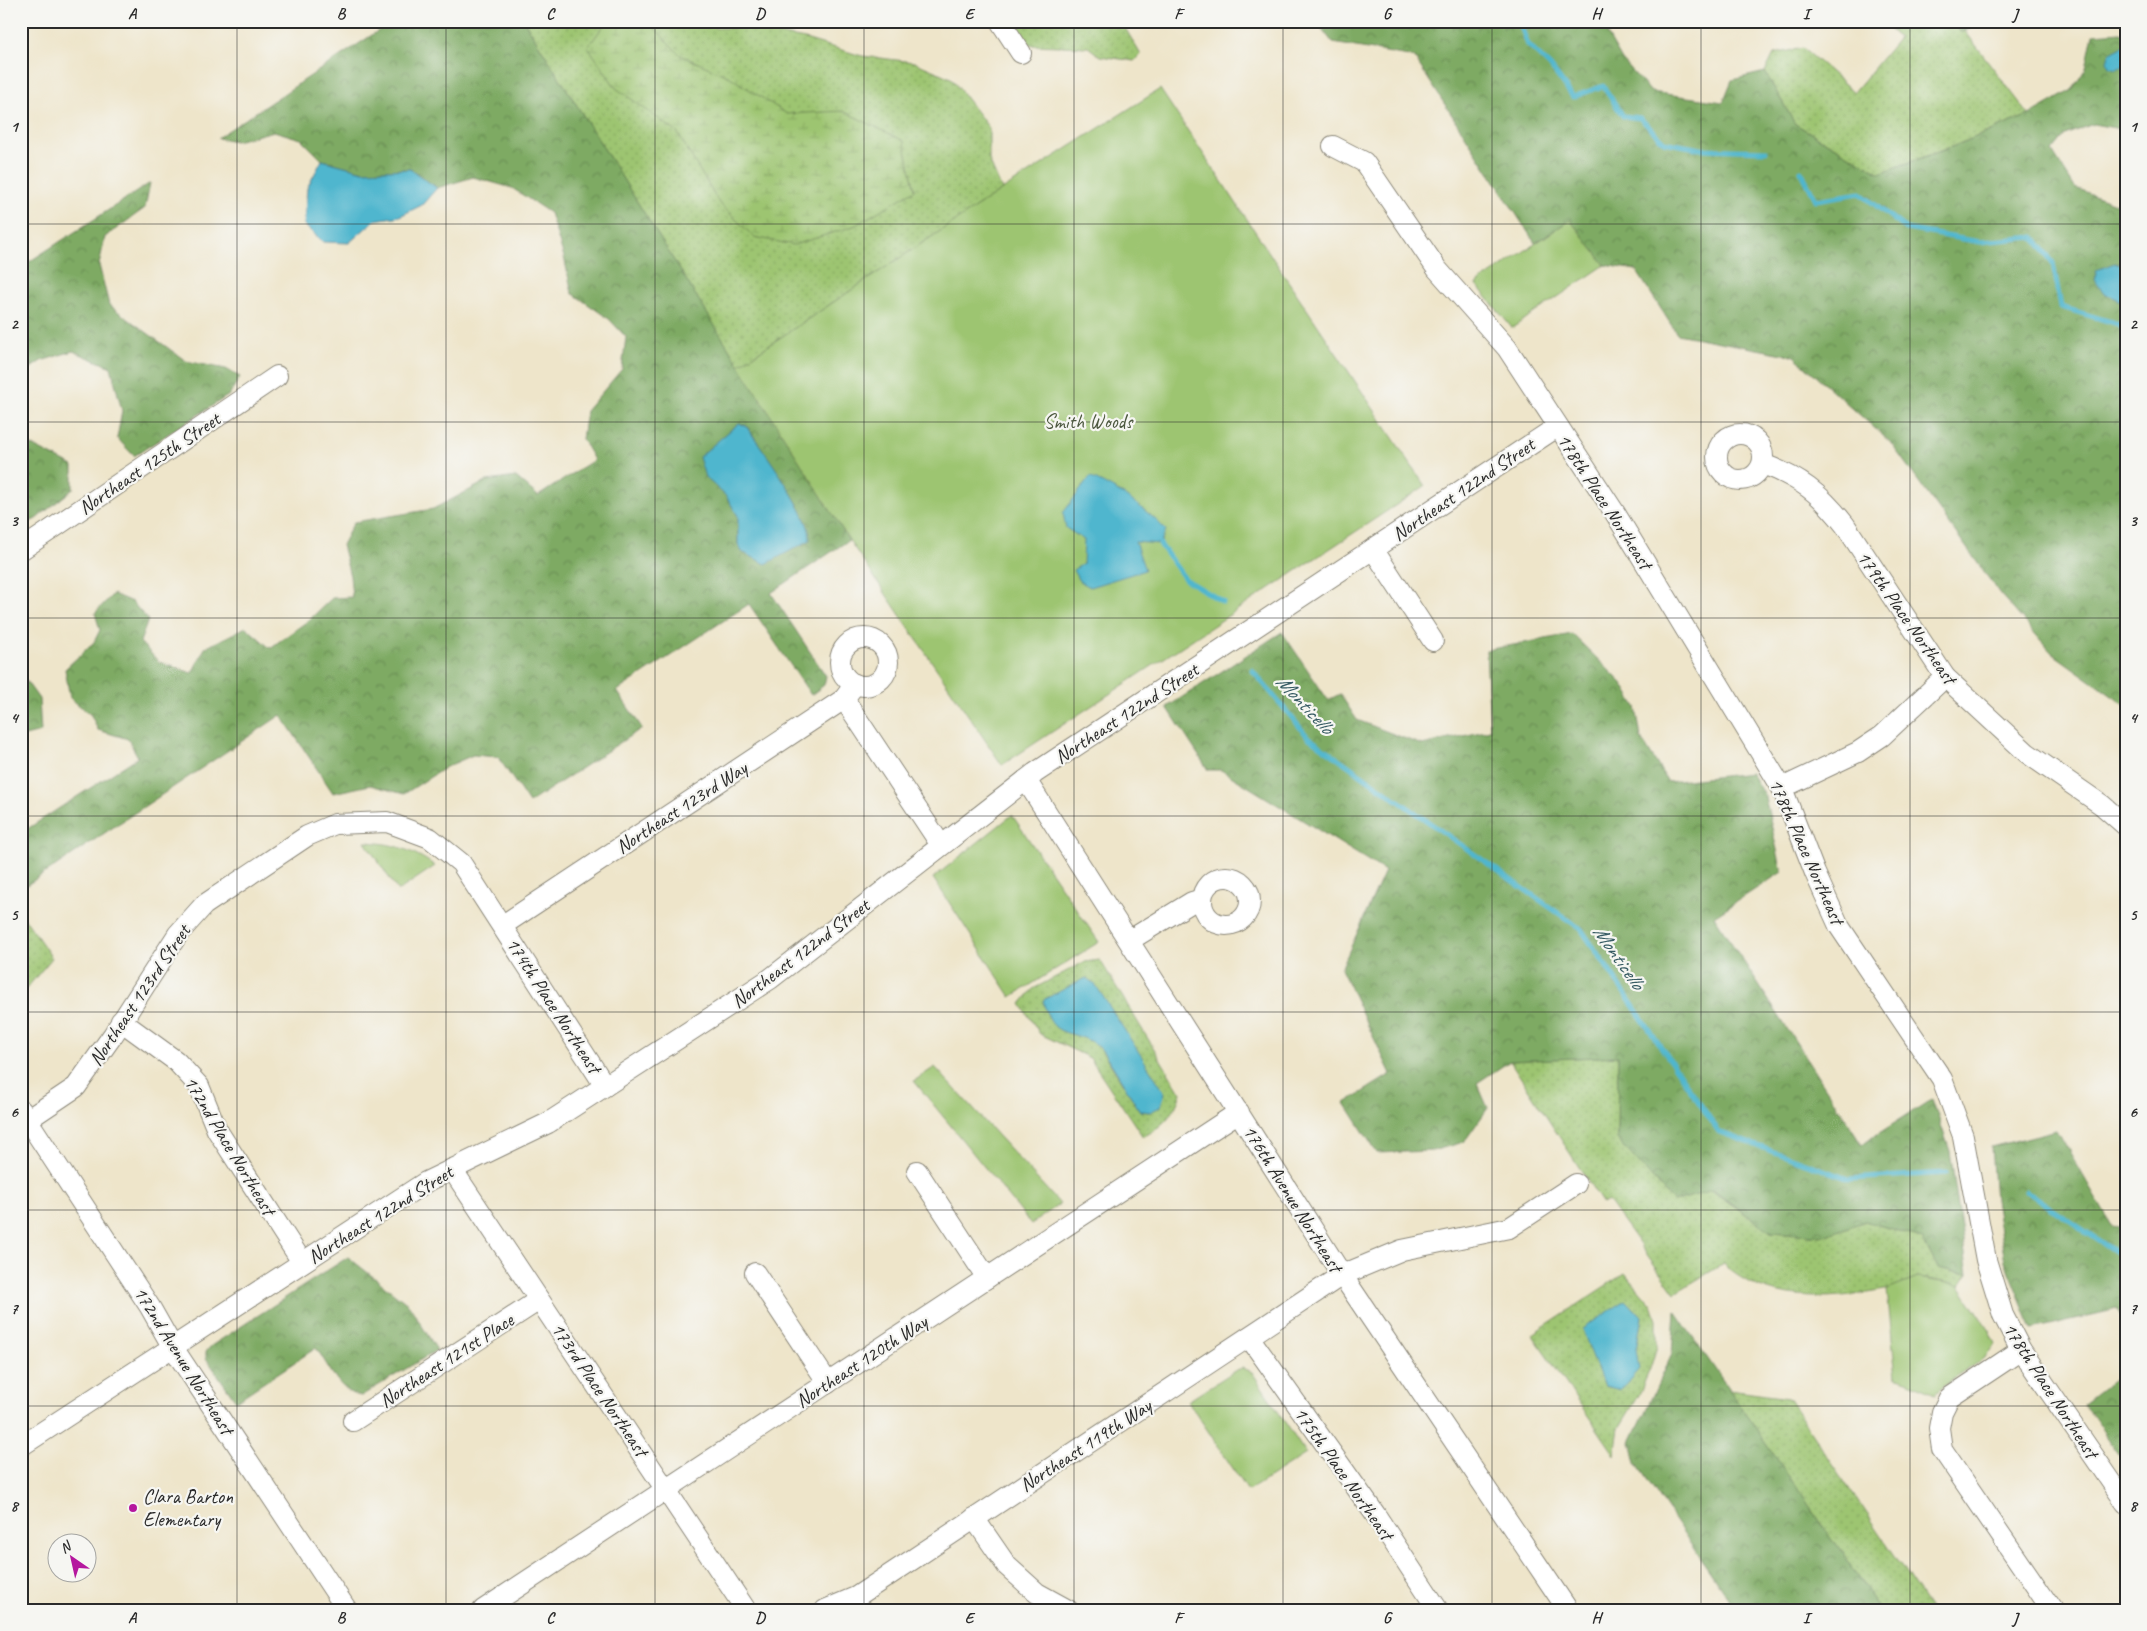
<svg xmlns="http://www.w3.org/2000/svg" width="2147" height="1631" viewBox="0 0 2147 1631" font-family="Caveat,sans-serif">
	<defs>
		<pattern id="grass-dots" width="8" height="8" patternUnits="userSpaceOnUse" patternTransform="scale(1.25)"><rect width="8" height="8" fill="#9dc571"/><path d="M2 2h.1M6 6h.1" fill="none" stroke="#87a962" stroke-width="1.8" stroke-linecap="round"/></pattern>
		<pattern id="forest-crowns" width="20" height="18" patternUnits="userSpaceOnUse" patternTransform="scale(1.25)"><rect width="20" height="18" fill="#7eaa63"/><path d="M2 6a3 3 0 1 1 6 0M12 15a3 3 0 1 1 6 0" fill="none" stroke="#678b52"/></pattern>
		<pattern id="wetland-marsh" width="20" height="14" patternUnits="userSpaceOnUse" patternTransform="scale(1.25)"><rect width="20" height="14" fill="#9dc571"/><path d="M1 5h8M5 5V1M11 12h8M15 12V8" fill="none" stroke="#87a962"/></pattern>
	</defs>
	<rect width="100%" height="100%" fill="#f6f6f2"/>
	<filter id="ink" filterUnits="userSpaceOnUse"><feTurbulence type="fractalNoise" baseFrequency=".02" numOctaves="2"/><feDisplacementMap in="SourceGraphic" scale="10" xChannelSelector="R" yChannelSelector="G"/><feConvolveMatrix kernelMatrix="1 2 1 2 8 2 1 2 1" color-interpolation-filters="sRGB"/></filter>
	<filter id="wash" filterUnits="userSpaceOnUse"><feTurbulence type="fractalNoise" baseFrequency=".0096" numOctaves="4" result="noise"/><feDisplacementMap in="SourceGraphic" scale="20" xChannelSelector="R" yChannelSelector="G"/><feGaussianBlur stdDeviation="1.12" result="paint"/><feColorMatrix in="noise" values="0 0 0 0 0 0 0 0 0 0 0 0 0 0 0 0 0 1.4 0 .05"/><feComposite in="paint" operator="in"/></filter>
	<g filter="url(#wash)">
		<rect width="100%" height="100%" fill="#eee5ca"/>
		<g fill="url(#grass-dots)" stroke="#64784e" fill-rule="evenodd">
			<path d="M 524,21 L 708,21 L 715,28 L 748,28 L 805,39 L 862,56 L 914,62 L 951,78 L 989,128 L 989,160 L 1002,190 L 739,365 Z"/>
			<path d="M 1014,21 L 1121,21 L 1141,55 L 1134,61 L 1100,56 L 1088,47 L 1030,45 Z"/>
			<path d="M 1880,21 L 1952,21 L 1960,31 L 1965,31 L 2029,115 L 1954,146 L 1880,173 L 1795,124 L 1765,72 L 1774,54 L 1803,48 L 1854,92 L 1899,38 Z"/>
			<path d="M 21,913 L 52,958 L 21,995 Z"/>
			<path d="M 1100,960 L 1181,1093 C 1175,1114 1162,1127 1143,1137 L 1090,1058 L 1040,1034 L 1021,1004 L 1033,989 L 1084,962 ZM 1099,1046 L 1150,1112 L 1140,1111 Z"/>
			<path d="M 1618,1056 L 1617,1139 L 1711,1190 L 1771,1232 L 1824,1236 L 1865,1221 L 1922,1238 L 1938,1268 L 1968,1274 L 1959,1285 C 1948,1284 1927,1277 1917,1279 C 1906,1281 1896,1289 1885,1290 C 1829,1300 1767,1305 1723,1264 L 1675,1293 L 1608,1201 L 1603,1204 L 1510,1061 Z"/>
			<path d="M 1625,1273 L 1652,1305 L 1657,1319 L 1657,1346 L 1650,1369 L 1638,1397 L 1619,1428 L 1615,1455 L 1532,1334 ZM 1626,1300 L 1642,1317 L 1636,1349 Z"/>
			<path d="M 1729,1390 L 1788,1398 L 1931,1610 L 1881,1610 Z"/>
		</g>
		<g fill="url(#forest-crowns)" stroke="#546a47" fill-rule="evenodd">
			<path d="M 393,21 L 524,21 L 849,540 L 771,593 L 826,676 L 824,685 L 811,695 L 749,604 L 617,691 L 642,728 L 529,803 L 498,757 L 473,755 L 446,767 L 404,794 L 370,785 L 333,793 L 281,715 L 21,889 L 21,833 L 138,757 L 128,739 L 98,730 L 91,715 L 70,698 L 65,669 L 94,642 L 100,630 L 95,613 L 113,594 L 132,602 L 148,620 L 140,642 L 159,662 L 192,673 L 205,648 L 246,627 L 270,648 L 309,620 L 332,598 L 352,597 L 350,576 L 342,545 L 354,522 L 433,509 L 487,481 L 516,477 L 538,496 L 594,460 L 582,439 L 586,411 L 622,369 L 626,337 L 609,319 L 572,293 L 564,257 L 550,213 L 512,188 L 473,177 L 437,188 L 410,169 L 363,171 L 322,160 L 301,139 L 274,131 L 236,141 L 217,138 ZM 739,423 L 747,426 L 799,506 L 738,544 L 738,516 L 726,496 L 699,457 Z"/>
			<path d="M 1316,21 L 1625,21 L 1607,34 L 1622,60 L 1651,92 L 1723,102 L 1732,80 L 1765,72 L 1795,124 L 1880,173 L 1954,146 L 2029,115 L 2072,90 L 2086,68 L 2093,34 L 2121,32 L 2126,36 L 2126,130 L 2093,124 L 2065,135 L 2052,151 L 2075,188 L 2126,207 L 2126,706 L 2052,653 L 2000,594 L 1890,442 L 1794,356 L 1677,334 L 1636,270 L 1605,265 L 1570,220 L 1535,243 L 1414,57 L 1333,43 Z"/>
			<path d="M 1952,21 L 1968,21 L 1973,27 L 1965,31 L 1960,32 Z"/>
			<path d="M 150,183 L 145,208 L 105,237 L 99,265 L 109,305 L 186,361 L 226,369 L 240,377 L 229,395 L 134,456 L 117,438 L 122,411 L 111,367 L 73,351 L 41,361 L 21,375 L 21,267 Z"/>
			<path d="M 21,440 L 73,466 L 73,489 L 36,519 L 21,526 Z"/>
			<path d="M 1282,632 L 1328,700 L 1340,694 L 1357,720 L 1422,745 L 1490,730 L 1486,650 L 1572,634 L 1622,683 L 1636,707 L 1641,738 L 1668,782 L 1751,773 L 1765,797 L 1782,872 L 1714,916 L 1862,1144 L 1932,1099 L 1950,1151 L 1968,1274 L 1938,1268 L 1922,1238 L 1865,1221 L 1824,1236 L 1771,1232 L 1712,1190 L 1674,1202 L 1617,1139 L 1618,1056 L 1510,1061 L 1477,1083 L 1488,1108 L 1464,1142 L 1432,1151 L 1377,1153 L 1345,1103 L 1391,1074 L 1341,969 L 1385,871 L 1221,770 L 1208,770 L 1167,707 Z"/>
			<path d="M 21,674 L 39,699 L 41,732 L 21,737 Z"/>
			<path d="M 2057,1130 L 2112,1226 L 2126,1228 L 2126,1323 L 2118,1309 L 2032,1329 L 2005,1262 L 1995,1200 L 1991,1147 Z"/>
			<path d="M 348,1257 L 409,1305 L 437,1350 L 361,1396 C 339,1393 328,1364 316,1348 L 236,1401 L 206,1358 L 206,1352 L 211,1346 Z"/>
			<path d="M 1675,1311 L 1881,1610 L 1736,1610 L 1636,1463 L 1631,1442 L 1672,1354 Z"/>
			<path d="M 2126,1371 L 2126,1464 L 2084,1404 Z"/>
		</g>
		<path fill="url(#wetland-marsh)" stroke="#64784e" d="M 607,21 L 639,21 L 651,24 L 680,55 L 730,77 L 787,114 L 843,111 L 904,141 L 915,190 L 854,226 L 794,245 L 754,237 L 719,203 L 677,132 L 616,88 L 588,47 Z"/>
		<g fill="#9dc571" stroke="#64784e">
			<path d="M 1160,89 L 1425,486 L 1002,765 L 849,540 L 739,365 L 1002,190 Z"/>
			<path d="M 1570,220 L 1605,265 L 1512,328 L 1476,284 Z"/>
			<path d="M 1012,815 L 1099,942 L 1011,997 L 933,878 Z"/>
			<path d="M 365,842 C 393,843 413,850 435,866 L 398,891 Z"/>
			<path d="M 935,1067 L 1060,1204 L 1031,1224 L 914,1081 Z"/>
			<path d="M 1918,1278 L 1959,1285 L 1989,1330 L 1995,1344 C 1985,1365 1951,1376 1935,1393 L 1896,1377 L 1887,1290 Z"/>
			<path d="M 1243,1368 L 1252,1372 L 1306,1454 L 1248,1491 L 1188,1401 L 1236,1370 Z"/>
		</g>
		<g fill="#4fb6ce" stroke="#3d707c">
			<path d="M 2126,43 L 2126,64 L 2117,69 L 2110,67 L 2107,61 L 2109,54 L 2122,47 Z"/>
			<path d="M 322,160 L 363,171 L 410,169 L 437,188 L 422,205 L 400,216 L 375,220 L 349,243 L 323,242 L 304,225 L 307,188 Z"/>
			<path d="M 2114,263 L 2126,267 L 2126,282 L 2123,284 L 2124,292 L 2126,291 L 2126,303 L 2104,293 L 2094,279 L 2097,270 Z"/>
			<path d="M 739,423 L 746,426 C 761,447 813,517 810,540 L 766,564 L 742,552 L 738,544 L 738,516 L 726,496 L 705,477 L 699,457 Z"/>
			<path d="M 1090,477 C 1119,490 1144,507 1166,530 L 1160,544 L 1135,542 L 1145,570 L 1090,587 L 1079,581 L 1073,570 L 1083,564 L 1084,540 L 1066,528 L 1063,513 Z"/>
			<path d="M 1086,978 L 1095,984 L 1165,1093 L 1160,1107 L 1150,1112 L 1140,1111 C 1132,1099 1106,1052 1098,1046 C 1070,1026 1052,1043 1043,1000 Z"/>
			<path d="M 1626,1300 L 1642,1317 L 1636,1349 L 1639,1369 L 1621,1390 L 1604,1386 L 1582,1329 Z"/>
		</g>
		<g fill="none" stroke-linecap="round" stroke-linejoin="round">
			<g stroke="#4fb6ce" stroke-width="5">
				<path d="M 1519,21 L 1528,45 L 1550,66 L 1573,97 L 1603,86 L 1623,116 L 1640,118 L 1664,142 L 1701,149 L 1766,151"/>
				<path d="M 1801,171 L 1816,200 L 1860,193 L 1906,229 L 1980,242 L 2034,237 L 2053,263 L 2061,307 L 2118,324 L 2126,332"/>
				<path d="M 1160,544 L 1185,579 L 1223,602"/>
				<path d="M 1252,670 L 1309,738 L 1581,929 L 1719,1132 L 1849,1179 L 1946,1173"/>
				<path d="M 2026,1191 L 2126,1259"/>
			</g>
		</g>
	</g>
	<g filter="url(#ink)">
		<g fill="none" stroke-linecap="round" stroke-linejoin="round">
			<g stroke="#8c887a" stroke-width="22">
				<g id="minor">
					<path d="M 1000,21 L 1021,53"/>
					<path d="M 1333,146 L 1364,162 L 1437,269 L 1507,348 L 1615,513 L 1782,788 L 1815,873 L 1839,926 L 1942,1079 L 1963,1136 L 1986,1260 L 2003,1315 L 2021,1350 L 2126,1503"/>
					<circle cx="1740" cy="457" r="23"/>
					<path d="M 1763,464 C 1800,478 1820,493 1845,525 L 1945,677 L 2027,753 L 2102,805 L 2126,826"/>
					<path d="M 1373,549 L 1433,641"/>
					<path d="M 21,550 L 277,376"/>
					<circle cx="864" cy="662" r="24"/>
					<path d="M 844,699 L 941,845"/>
					<path d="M 1026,780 L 1342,1275 L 1568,1610"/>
					<path d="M 1782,788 L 1858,752 L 1882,736 L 1945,677"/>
					<circle cx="1226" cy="901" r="24"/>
					<path d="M 503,925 L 844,699 L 855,684"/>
					<path d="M 1130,940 L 1192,902 L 1202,899"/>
					<path d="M 121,1021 L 176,1061 L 199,1086 L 217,1130 L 302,1262"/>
					<path d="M 21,1110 L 150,1307 L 172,1346 L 347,1610"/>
					<path d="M 21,1124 L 76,1087 L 113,1035 L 178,934 L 204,905 L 307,836 L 335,824 L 387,822 L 430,838 L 461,863 L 605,1086"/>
					<path d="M 452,1169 L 746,1610"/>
					<path d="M 917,1171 L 987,1278"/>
					<path d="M 755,1273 L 828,1383"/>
					<path d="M 1249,1337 L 1375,1514 L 1438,1610"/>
					<path d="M 2021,1350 L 1949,1398 L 1942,1412 L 1939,1428 L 1942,1449 L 2052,1610"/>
					<path d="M 353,1421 L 539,1300"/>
					<path d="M 21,1446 L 426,1182 L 548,1123 L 770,979 L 1035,773 L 1557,427"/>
					<path d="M 974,1518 L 1007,1566 L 1037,1593 L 1068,1610"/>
					<path d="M 483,1610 L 1239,1112"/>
					<path d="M 825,1610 L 856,1597 L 1342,1275 L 1402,1250 L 1509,1228 L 1576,1184"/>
				</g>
			</g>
			<use href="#minor" stroke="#fff" stroke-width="20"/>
		</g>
	</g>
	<path fill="none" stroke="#2b2b2b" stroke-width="1" stroke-opacity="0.55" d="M 237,21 L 237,1610M 446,21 L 446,1610M 655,21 L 655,1610M 864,21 L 864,1610M 1074,21 L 1074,1610M 1283,21 L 1283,1610M 1492,21 L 1492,1610M 1701,21 L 1701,1610M 1910,21 L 1910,1610M 21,224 L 2126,224M 21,422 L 2126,422M 21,618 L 2126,618M 21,816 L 2126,816M 21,1012 L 2126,1012M 21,1210 L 2126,1210M 21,1406 L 2126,1406"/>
	<circle fill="#b5179e" stroke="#f6f6f2" stroke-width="2" cx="133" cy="1508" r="5"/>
	<g text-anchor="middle" stroke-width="4.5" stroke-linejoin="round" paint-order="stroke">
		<g font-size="20" fill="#4d5940" stroke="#f6f6f2">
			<text x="1088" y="428">Smith Woods</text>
		</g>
		<g font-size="20" fill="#2b2b2b" stroke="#f6f6f2">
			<text transform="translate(149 463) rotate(-34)" y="7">Northeast 125th Street</text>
			<text transform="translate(1463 489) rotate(-34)" y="7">Northeast 122nd Street</text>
			<text transform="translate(1605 501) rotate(57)" y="7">178th Place Northeast</text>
			<text transform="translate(1907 617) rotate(55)" y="7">179th Place Northeast</text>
			<text transform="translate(1126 713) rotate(-33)" y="7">Northeast 122nd Street</text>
			<text transform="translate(681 807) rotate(-33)" y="7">Northeast 123rd Way</text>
			<text transform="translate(1807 851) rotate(66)" y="7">178th Place Northeast</text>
			<text transform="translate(800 953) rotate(-37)" y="7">Northeast 122nd Street</text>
			<text transform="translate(139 995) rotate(-56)" y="7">Northeast 123rd Street</text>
			<text transform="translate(554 1005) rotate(57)" y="7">174th Place Northeast</text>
			<text transform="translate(230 1145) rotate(59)" y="7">172nd Place Northeast</text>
			<text transform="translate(1293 1198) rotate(58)" y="7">176th Avenue Northeast</text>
			<text transform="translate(380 1214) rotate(-32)" y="7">Northeast 122nd Street</text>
			<text transform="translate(184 1360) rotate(58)" y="7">172nd Avenue Northeast</text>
			<text transform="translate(446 1360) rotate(-33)" y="7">Northeast 121st Place</text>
			<text transform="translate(861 1361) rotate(-33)" y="7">Northeast 120th Way</text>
			<text transform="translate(600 1389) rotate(56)" y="7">173rd Place Northeast</text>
			<text transform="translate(2051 1390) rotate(57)" y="7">178th Place Northeast</text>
			<text transform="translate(1085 1445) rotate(-33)" y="7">Northeast 119th Way</text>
			<text transform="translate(1344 1473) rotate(55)" y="7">175th Place Northeast</text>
		</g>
		<g font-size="20" fill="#2b2b2b" stroke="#f6f6f2" text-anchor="start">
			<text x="143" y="1503">Clara Barton<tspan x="143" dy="23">Elementary</tspan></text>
		</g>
		<g font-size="21" font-style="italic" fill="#385c64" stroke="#f6f6f2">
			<text transform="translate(1305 704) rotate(47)" y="7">Monticello</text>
			<text transform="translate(1619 957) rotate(55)" y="7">Monticello</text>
		</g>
	</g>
	<rect width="2147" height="1631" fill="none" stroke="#f6f6f2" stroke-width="55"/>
	<g transform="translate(72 1558) rotate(326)"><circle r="24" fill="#f6f6f2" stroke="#a5a5a2"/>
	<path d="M0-4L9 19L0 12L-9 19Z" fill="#b5179e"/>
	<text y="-8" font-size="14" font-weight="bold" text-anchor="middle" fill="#2b2b2b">N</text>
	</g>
	<rect x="28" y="28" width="2092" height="1576" fill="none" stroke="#2b2b2b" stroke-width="2"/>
	<g font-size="16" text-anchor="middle" font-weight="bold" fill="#2b2b2b">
		<text x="132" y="19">A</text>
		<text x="341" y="19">B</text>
		<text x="550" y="19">C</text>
		<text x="760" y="19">D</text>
		<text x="969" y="19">E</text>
		<text x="1178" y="19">F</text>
		<text x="1387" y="19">G</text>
		<text x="1596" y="19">H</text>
		<text x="1806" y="19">I</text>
		<text x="2015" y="19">J</text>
		<text x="14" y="132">1</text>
		<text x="2133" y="132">1</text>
		<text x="14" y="329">2</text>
		<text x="2133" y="329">2</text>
		<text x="14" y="526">3</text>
		<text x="2133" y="526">3</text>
		<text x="14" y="723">4</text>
		<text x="2133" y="723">4</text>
		<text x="14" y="920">5</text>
		<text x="2133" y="920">5</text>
		<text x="14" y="1117">6</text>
		<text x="2133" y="1117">6</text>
		<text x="14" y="1314">7</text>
		<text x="2133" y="1314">7</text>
		<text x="14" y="1511">8</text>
		<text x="2133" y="1511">8</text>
		<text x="132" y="1623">A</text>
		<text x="341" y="1623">B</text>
		<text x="550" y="1623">C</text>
		<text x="760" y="1623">D</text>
		<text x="969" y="1623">E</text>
		<text x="1178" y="1623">F</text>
		<text x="1387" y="1623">G</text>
		<text x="1596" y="1623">H</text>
		<text x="1806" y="1623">I</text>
		<text x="2015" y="1623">J</text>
	</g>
</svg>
